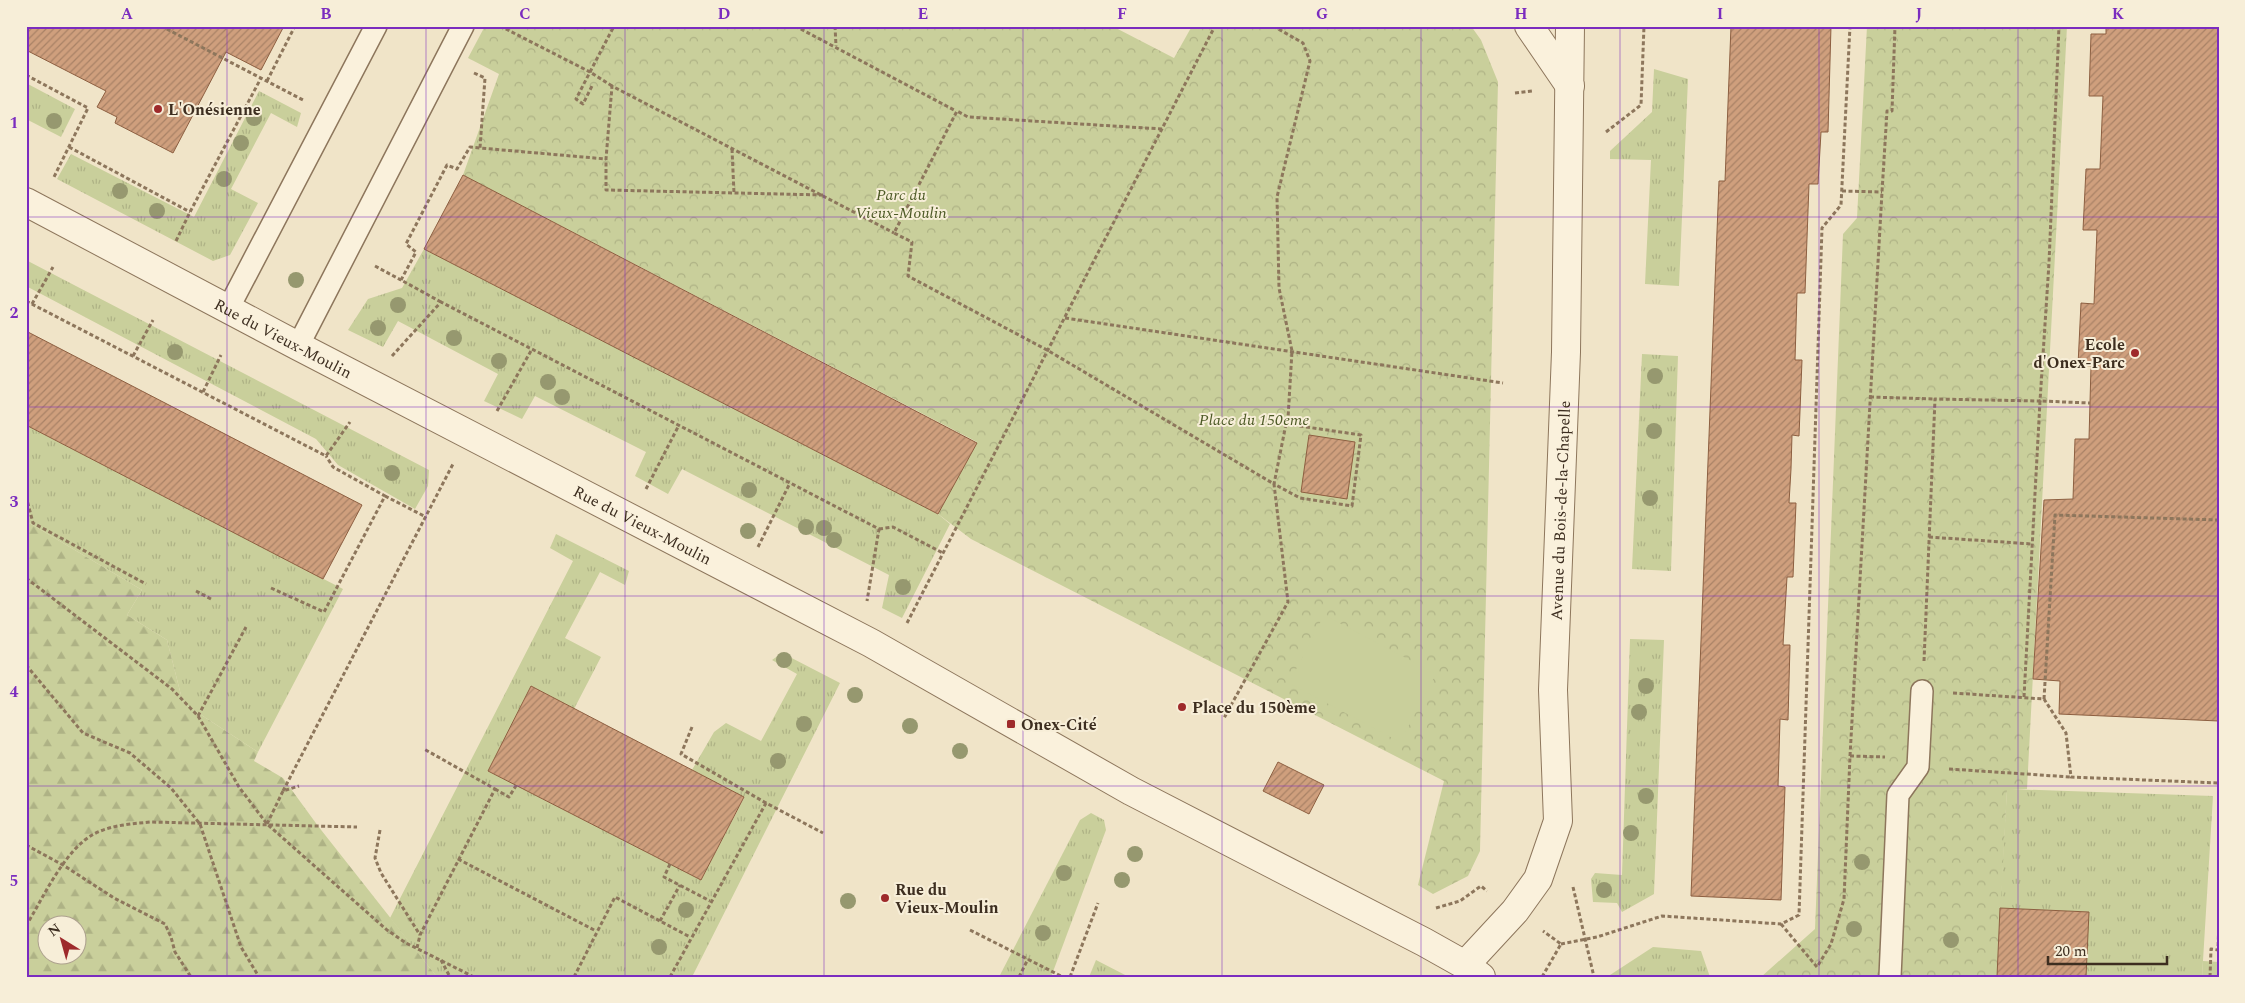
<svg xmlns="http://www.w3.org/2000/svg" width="2245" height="1003" viewBox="0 0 2245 1003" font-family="Spectral,serif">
	<defs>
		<pattern id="grass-tufts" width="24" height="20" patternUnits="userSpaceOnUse" patternTransform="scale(1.25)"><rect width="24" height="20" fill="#c9cf9b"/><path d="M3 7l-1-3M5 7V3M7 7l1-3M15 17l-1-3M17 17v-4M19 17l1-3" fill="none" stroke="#aeb285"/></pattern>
		<pattern id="forest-firs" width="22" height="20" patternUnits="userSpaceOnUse" patternTransform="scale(1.25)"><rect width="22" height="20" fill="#c9cf9b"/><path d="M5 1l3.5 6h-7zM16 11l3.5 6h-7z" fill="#aeb285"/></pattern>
		<pattern id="park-crowns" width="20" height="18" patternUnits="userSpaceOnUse" patternTransform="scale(1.25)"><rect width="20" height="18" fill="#c9cf9b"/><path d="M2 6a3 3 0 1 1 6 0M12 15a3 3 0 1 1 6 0" fill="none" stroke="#aeb285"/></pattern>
		<pattern id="building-hatch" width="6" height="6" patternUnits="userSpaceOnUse" patternTransform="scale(1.25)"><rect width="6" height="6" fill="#cf9f7d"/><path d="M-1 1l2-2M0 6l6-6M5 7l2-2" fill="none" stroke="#a98266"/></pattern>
	</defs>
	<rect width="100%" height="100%" fill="#f0e4c8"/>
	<g fill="url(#grass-tufts)">
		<path d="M 1654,69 L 1688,79 L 1679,286 L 1645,284 L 1651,160 L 1610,159 L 1610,151 L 1652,112 Z"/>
		<path d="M 26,83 L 75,109 L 61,137 L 26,119 Z"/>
		<path d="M 259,91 L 301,113 L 297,127 L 271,113 L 231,189 L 258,203 L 230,255 L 213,261 L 57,179 L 71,154 L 194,217 Z"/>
		<path d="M 424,249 L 938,514 L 950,524 L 902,618 L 882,608 L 889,575 L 682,469 L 668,494 L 635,476 L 646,452 L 535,396 L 522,419 L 484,401 L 498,374 L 398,321 L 383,347 L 348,330 L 368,299 L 402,288 Z"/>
		<path d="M 26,260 L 429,470 L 428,486 L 415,509 L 338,465 L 316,439 L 26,286 Z"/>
		<path d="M 1642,354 L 1678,356 L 1671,571 L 1632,569 Z"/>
		<path d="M 26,425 L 343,589 L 258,752 L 183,703 L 167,640 L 127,615 L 142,590 L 26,521 Z"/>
		<path d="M 556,534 L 629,571 L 625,585 L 600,572 L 565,638 L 601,657 L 574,709 L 531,686 L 488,771 L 701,880 L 744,798 L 692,770 L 714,732 L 726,723 L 761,741 L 797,674 L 772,660 L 782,653 L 840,683 L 692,977 L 437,977 L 390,918 L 573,561 L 550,548 Z"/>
		<path d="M 1630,639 L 1664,640 L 1654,894 L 1622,912 L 1617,903 L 1593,902 L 1591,879 L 1595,873 L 1622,875 Z"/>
		<path d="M 2007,789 L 2213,796 L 2202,977 L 2086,977 L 2088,912 L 2000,908 Z"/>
		<path d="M 1091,813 L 1104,820 L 1106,830 L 1051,977 L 999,977 L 1080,820 Z"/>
		<path d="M 1653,947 L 1701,951 L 1710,977 L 1611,977 L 1610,975 Z"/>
		<path d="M 1096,960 L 1129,977 L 1089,977 Z"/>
	</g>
	<path fill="url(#forest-firs)" fill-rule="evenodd" d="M 26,521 L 142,590 L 127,615 L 167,640 L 183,703 L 258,752 L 254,761 L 283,778 L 318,826 L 437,977 L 26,977 ZM 48,926 L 78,926 L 78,956 L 48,956 Z"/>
	<g fill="url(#park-crowns)">
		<path d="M 485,26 L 1112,26 L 1174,58 L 1192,26 L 1471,26 L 1481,40 L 1498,82 L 1480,851 L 1468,876 L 1433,894 L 1418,885 L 1444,781 L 971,539 L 938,514 L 977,442 L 463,175 L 499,74 L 468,58 Z"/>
		<path d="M 1867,26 L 2067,26 L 2027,789 L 2007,790 L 1997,977 L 1761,977 L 1815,929 L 1843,234 L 1857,218 Z"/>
	</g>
	<g fill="#c9cf9b">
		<path d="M 1324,615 L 1436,674 L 1400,742 L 1289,683 Z"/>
		<path d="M 2203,961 L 2219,962 L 2219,977 L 2202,977 Z"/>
	</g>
	<g fill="url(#building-hatch)" stroke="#8d5f41">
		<path d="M 26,26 L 284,26 L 261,70 L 226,52 L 173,153 L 115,123 L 117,117 L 97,107 L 106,91 L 26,50 Z"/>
		<path d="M 1731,26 L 1831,26 L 1828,132 L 1821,132 L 1818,184 L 1809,184 L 1805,293 L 1797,293 L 1795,360 L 1802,360 L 1799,436 L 1792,435 L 1791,469 L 1789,503 L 1796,503 L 1793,577 L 1787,577 L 1783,645 L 1790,645 L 1788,720 L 1780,719 L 1779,754 L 1778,786 L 1785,787 L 1781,900 L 1691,896 L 1719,181 L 1725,181 Z"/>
		<path d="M 2106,26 L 2219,26 L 2219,721 L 2059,714 L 2060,681 L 2033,679 L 2044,500 L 2073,499 L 2075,439 L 2089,439 L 2091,366 L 2078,365 L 2081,303 L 2094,304 L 2097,230 L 2083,230 L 2086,169 L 2100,169 L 2103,96 L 2089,96 L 2091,34 L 2106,34 Z"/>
		<path d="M 463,175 L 977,443 L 938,514 L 424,249 Z"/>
		<path d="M 26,331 L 362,505 L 323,579 L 26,425 Z"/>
		<path d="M 1309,435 L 1355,442 L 1347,499 L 1301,492 Z"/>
		<path d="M 531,686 L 744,797 L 701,880 L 488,771 Z"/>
		<path d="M 1278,762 L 1324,785 L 1309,814 L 1263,791 Z"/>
		<path d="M 2000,908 L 2089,912 L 2086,977 L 1997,977 Z"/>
	</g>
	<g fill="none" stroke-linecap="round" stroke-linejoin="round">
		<g stroke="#8d765c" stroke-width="24">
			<g id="service">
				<path d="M 228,309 L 376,26"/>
				<path d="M 298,346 L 463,26"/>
				<path d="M 1890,977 L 1898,795 L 1918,767 L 1922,691"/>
			</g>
		</g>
		<g stroke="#8d765c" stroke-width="30">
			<g id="minor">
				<path d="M 1529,26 L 1570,86"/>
				<path id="s1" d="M 1465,965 L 1515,911 L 1538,879 L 1558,821 L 1553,690 L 1566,352 L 1570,26"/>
			</g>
		</g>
		<g stroke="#8d765c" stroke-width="30">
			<g id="tertiary">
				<path id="s2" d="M 26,202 L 298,346 L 871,643 L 1131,791 L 1424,942 L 1465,965 L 1481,977"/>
			</g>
		</g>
		<g stroke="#8d765c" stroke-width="3" stroke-dasharray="4 2.5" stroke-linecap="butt">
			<path d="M 161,26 L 303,100"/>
			<path d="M 500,26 L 590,72 L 576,99 L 583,104 L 592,86"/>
			<path d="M 795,26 L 956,111"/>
			<path d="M 835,26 L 836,46"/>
			<path d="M 1273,26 L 1303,43 L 1310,61 L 1277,197 L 1279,288 L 1292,351 L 1288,418 L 1286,424 L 1274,484 L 1300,498 L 1352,506 L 1361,435 L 1286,424"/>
			<path d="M 474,73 L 485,78 L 480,148 L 606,159"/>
			<path d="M 26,75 L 88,108 L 54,177"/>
			<path d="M 267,81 L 295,26"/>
			<path d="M 612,86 L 590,72 L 614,26"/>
			<path d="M 1515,93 L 1532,91"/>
			<path d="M 1162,129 L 968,117 L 957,111 L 894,233 L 912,242 L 908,276 L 1047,350 L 1274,484 L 1288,602 L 1224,718"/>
			<path d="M 1606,132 L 1641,105 L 1644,26"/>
			<path d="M 69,147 L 190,212"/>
			<path d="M 732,149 L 734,193"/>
			<path d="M 1842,191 L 1882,192"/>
			<path d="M 823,195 L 606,190 L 606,159 L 612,86 L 894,233"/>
			<path d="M 176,241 L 190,212 L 261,78"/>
			<path d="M 375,266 L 401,280"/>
			<path d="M 26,301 L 326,456 L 350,422"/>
			<path d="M 441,302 L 401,280 L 416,252 L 406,244 L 447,165 L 457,169 L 470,147 L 480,148"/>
			<path d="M 32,304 L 53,267"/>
			<path d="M 1065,318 L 1503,383"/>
			<path d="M 133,356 L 153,320"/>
			<path d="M 392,356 L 441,302 L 879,529 L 867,601"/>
			<path d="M 203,392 L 221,355"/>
			<path d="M 1870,397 L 1935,399"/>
			<path d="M 497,411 L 532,349"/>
			<path d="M 646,489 L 679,425"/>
			<path d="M 26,496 L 33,523 L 146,584"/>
			<path d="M 385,496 L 426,517"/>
			<path d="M 879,529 L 893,527 L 943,553"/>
			<path d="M 1929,537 L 2032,544"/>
			<path d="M 758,547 L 790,483"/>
			<path d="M 26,578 L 172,689 L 198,716 L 239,787 L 267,824 L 387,930 L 406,943 L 474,977"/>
			<path d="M 271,588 L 324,612 L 385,496 L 333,467 L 326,456"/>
			<path d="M 196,591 L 211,599"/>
			<path d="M 907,623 L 1215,26"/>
			<path d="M 1924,661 L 1935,399 L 2040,401 L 2049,263 L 2059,26"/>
			<path d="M 26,665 L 83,733 L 130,753 L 171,788 L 200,824 L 241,947 L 259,977"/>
			<path d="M 1953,693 L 2044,699 L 2066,733 L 2071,777 L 2219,783"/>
			<path d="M 2024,697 L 2040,401 L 2090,403"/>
			<path d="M 2044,699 L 2055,515 L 2219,520"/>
			<path d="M 198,716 L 246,627"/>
			<path d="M 692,727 L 681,754 L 766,803"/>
			<path d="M 1850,756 L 1885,757"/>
			<path d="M 1949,769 L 2071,777"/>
			<path d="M 495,789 L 509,797 L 517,784"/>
			<path d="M 283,791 L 453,464"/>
			<path d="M 267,824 L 283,791 L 299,786"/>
			<path d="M 380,830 L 375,858 L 381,873 L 420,935"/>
			<path d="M 26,845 L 63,865 L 114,898 L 165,924 L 171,937 L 175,952 L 191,977"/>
			<path d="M 458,859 L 596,931"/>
			<path d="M 670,864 L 664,877 L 710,901"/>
			<path d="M 1573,887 L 1594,977"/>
			<path d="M 1436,908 L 1460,901 L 1481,886 L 1487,891"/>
			<path d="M 660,921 L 680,885"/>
			<path d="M 1781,924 L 1817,967 L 1831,944 L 1844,899 L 1850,756 L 1882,192 L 1887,111 L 1892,111 L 1895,26"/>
			<path d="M 26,926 C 43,898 65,849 94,834 C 111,825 131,824 150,822 L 357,827"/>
			<path d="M 970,930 L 1063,977"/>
			<path d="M 1561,944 L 1597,937 L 1662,916 L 1781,924 L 1799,915 L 1822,228 L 1841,205 L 1850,26"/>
			<path d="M 417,948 L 420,935 L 495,789 L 424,749"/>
			<path d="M 441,960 L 450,977"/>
			<path d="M 574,977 L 615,897 L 690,937"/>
			<path d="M 670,977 L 766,803 L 823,833"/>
			<path d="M 1019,977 L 1028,959"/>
			<path d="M 1070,977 L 1098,903"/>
			<path d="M 1542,977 L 1561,944 L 1543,931"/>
			<path d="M 2210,977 L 2211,949 L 2218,950 L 2219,919"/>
		</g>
		<use href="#service" stroke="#faf1dc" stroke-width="21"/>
		<use href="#minor" stroke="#faf1dc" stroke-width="28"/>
		<use href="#tertiary" stroke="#faf1dc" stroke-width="28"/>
	</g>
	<g fill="#96986f">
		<circle cx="254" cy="118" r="8"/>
		<circle cx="54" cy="121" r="8"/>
		<circle cx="241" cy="143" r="8"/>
		<circle cx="224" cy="179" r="8"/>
		<circle cx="120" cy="191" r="8"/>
		<circle cx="157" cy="211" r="8"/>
		<circle cx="296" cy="280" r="8"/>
		<circle cx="398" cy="305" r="8"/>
		<circle cx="378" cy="328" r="8"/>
		<circle cx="454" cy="338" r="8"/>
		<circle cx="175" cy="352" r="8"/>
		<circle cx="499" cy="361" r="8"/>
		<circle cx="1655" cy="376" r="8"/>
		<circle cx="548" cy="382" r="8"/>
		<circle cx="562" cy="397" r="8"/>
		<circle cx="1654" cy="431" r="8"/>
		<circle cx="392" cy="473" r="8"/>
		<circle cx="749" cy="490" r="8"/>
		<circle cx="1650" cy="498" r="8"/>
		<circle cx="806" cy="527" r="8"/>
		<circle cx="824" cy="528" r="8"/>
		<circle cx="748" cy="531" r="8"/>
		<circle cx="834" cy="540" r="8"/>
		<circle cx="903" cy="587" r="8"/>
		<circle cx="784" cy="660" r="8"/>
		<circle cx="1646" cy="686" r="8"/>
		<circle cx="855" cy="695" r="8"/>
		<circle cx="1639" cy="712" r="8"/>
		<circle cx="804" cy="724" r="8"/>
		<circle cx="910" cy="726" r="8"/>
		<circle cx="960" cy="751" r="8"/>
		<circle cx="778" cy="761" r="8"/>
		<circle cx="1646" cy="796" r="8"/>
		<circle cx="1631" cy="833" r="8"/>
		<circle cx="1135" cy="854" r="8"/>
		<circle cx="1862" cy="862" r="8"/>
		<circle cx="1064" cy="873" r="8"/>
		<circle cx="1122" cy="880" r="8"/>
		<circle cx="1604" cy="890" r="8"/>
		<circle cx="848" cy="901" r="8"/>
		<circle cx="686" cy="910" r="8"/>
		<circle cx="1854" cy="929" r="8"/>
		<circle cx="1043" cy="933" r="8"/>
		<circle cx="1951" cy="940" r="8"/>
		<circle cx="659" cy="947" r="8"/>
	</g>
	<path fill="none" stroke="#7b2cbf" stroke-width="1" stroke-opacity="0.55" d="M 227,26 L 227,977M 426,26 L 426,977M 625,26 L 625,977M 824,26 L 824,977M 1023,26 L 1023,977M 1222,26 L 1222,977M 1421,26 L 1421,977M 1620,26 L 1620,977M 1819,26 L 1819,977M 2018,26 L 2018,977M 26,217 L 2219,217M 26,407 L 2219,407M 26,596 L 2219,596M 26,786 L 2219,786"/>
	<g fill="#9e2a2b" stroke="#f7eed8" stroke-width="2">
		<circle cx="158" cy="109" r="5"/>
		<circle cx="2135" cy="353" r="5"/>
		<circle cx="1182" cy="707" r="5"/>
		<rect x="1006" y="719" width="10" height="10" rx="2.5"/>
		<circle cx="885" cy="898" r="5"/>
	</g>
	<g text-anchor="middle" stroke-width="4" stroke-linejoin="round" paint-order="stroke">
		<g font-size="16" font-weight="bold" fill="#3d2e20" stroke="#f7eed8" text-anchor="start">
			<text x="168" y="115">L'Onésienne</text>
			<text x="2125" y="350" text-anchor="end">Ecole<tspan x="2125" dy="18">d'Onex-Parc</tspan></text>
			<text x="1192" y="713">Place du 150ème</text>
			<text x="1021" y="730">Onex-Cité</text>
			<text x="895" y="895">Rue du<tspan x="895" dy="18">Vieux-Moulin</tspan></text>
		</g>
		<g font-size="16" font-style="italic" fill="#4d5a26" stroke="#f7eed8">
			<text x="901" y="200">Parc du<tspan x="901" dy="18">Vieux-Moulin</tspan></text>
			<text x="1254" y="425">Place du 150eme</text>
		</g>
		<g font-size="16" fill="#3d2e20" stroke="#f7eed8">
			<text dy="6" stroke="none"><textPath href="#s2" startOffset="291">Rue du Vieux-Moulin</textPath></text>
			<text dy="6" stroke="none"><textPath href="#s1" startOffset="485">Avenue du Bois-de-la-Chapelle</textPath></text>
			<text dy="6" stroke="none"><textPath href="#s2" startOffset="696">Rue du Vieux-Moulin</textPath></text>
		</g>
	</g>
	<rect width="2245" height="1003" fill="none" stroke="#f7eed8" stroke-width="55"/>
	<g transform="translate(62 940) rotate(323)"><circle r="24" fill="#f7eed8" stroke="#ada18e"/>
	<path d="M0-4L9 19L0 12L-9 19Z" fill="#9e2a2b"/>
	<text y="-8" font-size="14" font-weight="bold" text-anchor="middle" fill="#3d2e20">N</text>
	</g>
	<path d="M2048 956v8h119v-8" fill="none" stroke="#3d2e20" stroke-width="2.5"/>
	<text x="2055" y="956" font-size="15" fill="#3d2e20" stroke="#f7eed8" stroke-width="4" paint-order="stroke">20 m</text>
	<rect x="28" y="28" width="2190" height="948" fill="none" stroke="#7b2cbf" stroke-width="2"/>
	<g font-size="16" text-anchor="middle" font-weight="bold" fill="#7b2cbf">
		<text x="127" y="19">A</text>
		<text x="326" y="19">B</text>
		<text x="525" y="19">C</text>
		<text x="724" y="19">D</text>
		<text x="923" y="19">E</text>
		<text x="1122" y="19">F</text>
		<text x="1322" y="19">G</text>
		<text x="1521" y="19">H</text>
		<text x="1720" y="19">I</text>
		<text x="1919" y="19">J</text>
		<text x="2118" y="19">K</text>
		<text x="14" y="128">1</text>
		<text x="14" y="318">2</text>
		<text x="14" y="507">3</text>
		<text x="14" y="697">4</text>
		<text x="14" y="886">5</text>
	</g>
</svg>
